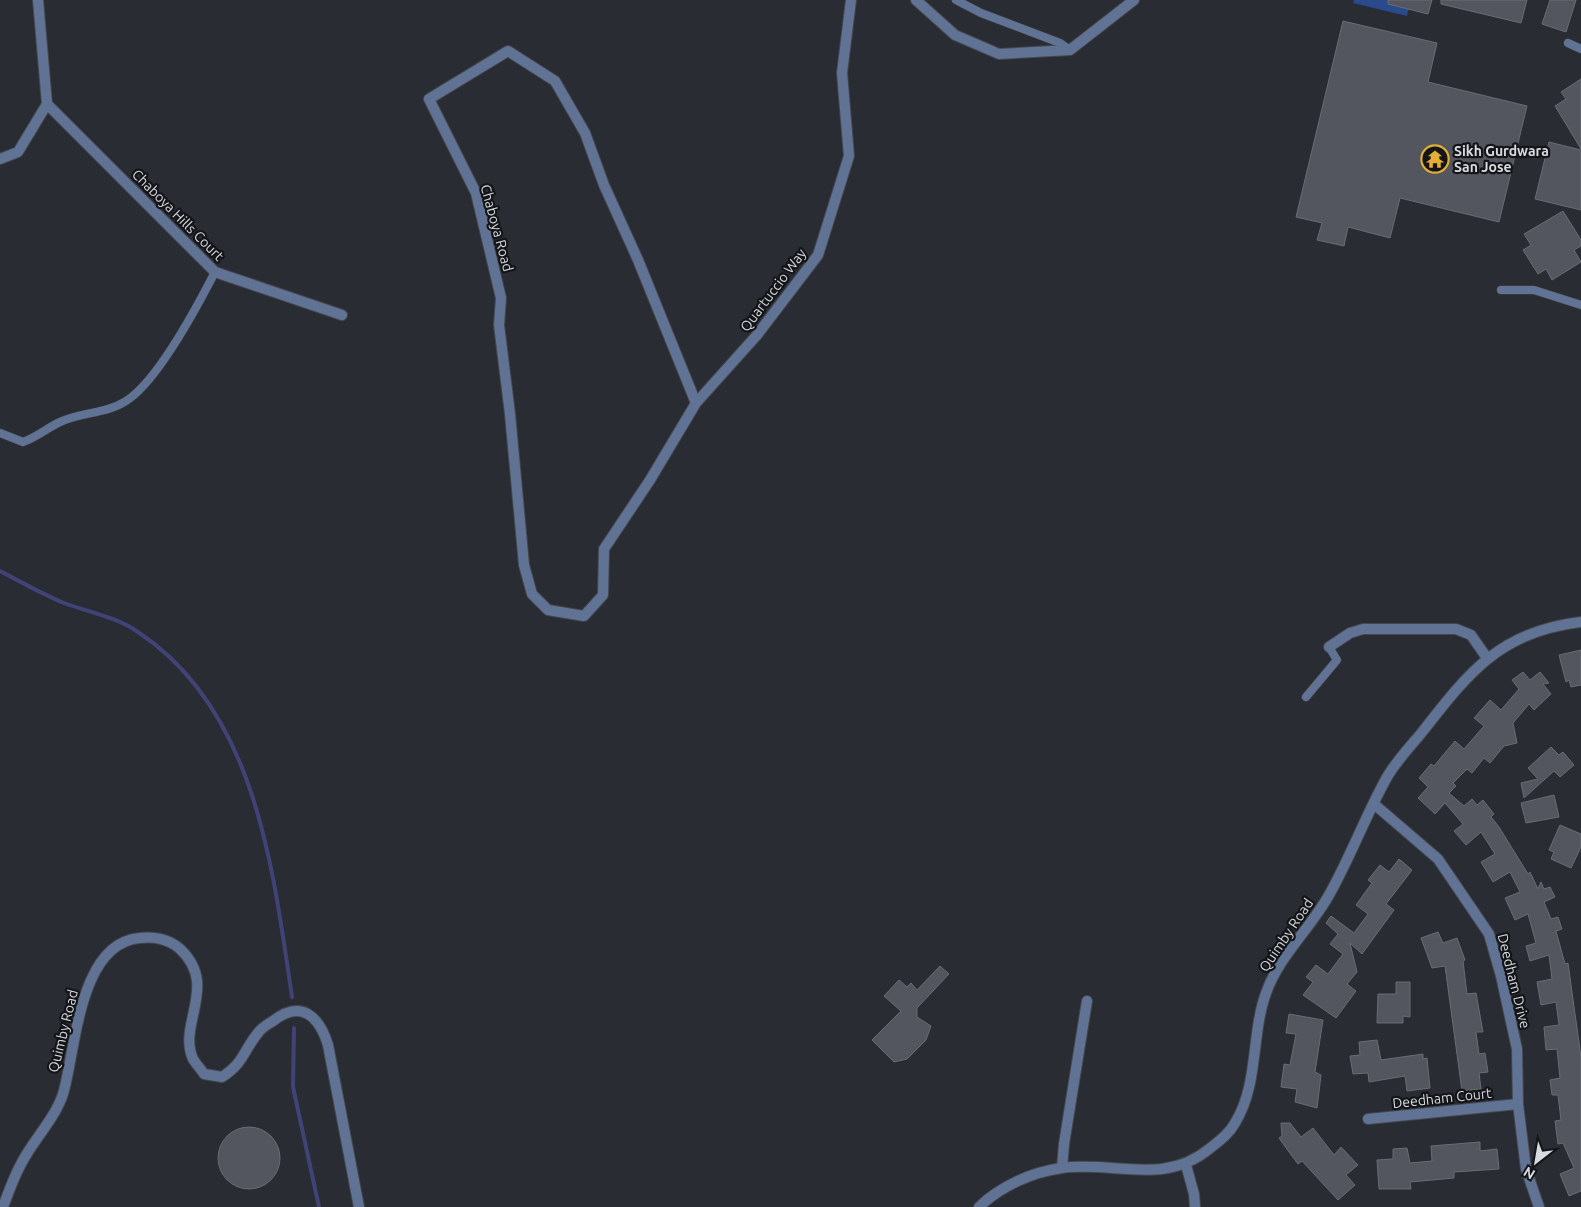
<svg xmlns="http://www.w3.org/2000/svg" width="1581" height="1207" viewBox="0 0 1581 1207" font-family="Ubuntu,sans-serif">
	<rect width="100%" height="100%" fill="#292c33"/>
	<path fill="#294a8d" d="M 1354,0 L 1411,0 L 1407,16 L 1353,3 Z"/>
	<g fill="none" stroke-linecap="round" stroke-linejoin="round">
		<g stroke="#414377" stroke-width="4">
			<path d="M 0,571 C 21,582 42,594 64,603 C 88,612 117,617 138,632 C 256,710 273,869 292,997"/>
			<path d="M 294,1028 L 293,1087 L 319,1207"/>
		</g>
	</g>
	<g fill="#53565e" stroke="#686c73">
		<path d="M 1388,0 L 1432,0 L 1428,14 L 1388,4 Z"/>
		<path d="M 1441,0 L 1527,0 L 1521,23 L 1441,4 Z"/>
		<path d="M 1550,0 L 1576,0 L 1566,32 L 1542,24 Z"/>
		<path d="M 1343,21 L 1437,43 L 1428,82 L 1527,106 L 1499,222 L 1400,198 L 1390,238 L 1348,227 L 1344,246 L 1317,240 L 1322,223 L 1296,217 Z"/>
		<path d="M 1581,79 L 1581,149 L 1555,106 L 1566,99 L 1561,92 Z"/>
		<path d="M 1549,142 L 1581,150 L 1581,210 L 1535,199 Z"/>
		<path d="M 1563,211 L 1581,240 L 1581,246 L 1574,250 L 1581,262 L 1552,280 L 1546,269 L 1538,274 L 1523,250 L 1531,245 L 1524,234 Z"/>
		<path d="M 1581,650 L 1581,685 L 1571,687 L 1569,680 L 1566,682 L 1559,655 Z"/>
		<path d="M 1523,672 L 1530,680 L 1540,672 L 1549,683 L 1543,684 L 1551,694 L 1534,710 L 1529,704 L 1513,723 L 1517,743 L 1504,746 L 1490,763 L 1484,758 L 1472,773 L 1467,769 L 1453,783 L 1456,786 L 1449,793 L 1464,806 L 1472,799 L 1477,805 L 1483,800 L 1494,814 L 1491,817 L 1499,827 L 1528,874 L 1530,872 L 1538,889 L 1541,882 L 1544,889 L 1550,887 L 1555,897 L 1544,902 L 1551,919 L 1558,917 L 1562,929 L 1556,931 L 1565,964 L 1568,963 L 1581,1057 L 1581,1191 L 1569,1196 L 1560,1174 L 1574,1168 L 1563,1143 L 1558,1144 L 1555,1121 L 1561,1120 L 1558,1095 L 1552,1095 L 1550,1080 L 1560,1078 L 1557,1049 L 1546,1050 L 1544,1027 L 1559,1025 L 1556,1002 L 1541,1005 L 1537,982 L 1552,979 L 1549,955 L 1530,961 L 1526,946 L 1536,943 L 1528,914 L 1515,920 L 1505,898 L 1520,892 L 1510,872 L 1493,882 L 1481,862 L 1495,854 L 1481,832 L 1466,845 L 1454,831 L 1463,824 L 1445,803 L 1435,814 L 1418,798 L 1428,787 L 1419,778 L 1431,764 L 1434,766 L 1455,741 L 1464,749 L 1484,726 L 1474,718 L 1490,700 L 1501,710 L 1519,689 L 1512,680 Z"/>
		<path d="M 1551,747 L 1559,755 L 1563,752 L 1574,765 L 1560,777 L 1554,771 L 1524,798 L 1521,783 L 1538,779 L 1528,768 Z"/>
		<path d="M 1554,795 L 1559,817 L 1526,823 L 1521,803 Z"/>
		<path d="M 1560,825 L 1581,834 L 1581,847 L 1571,868 L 1551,859 L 1554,852 L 1549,850 Z"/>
		<path d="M 1399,859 L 1412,870 L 1386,904 L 1394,910 L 1362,954 L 1350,943 L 1357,972 L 1347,984 L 1356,991 L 1336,1018 L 1303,995 L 1313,982 L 1306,977 L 1316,965 L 1328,974 L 1343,954 L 1330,944 L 1338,934 L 1326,923 L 1331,916 L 1354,933 L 1368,914 L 1356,905 L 1372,883 L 1368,880 L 1380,865 L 1389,872 Z"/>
		<path d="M 1438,932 L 1443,943 L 1457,938 L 1465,960 L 1463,961 L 1467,994 L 1476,993 L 1483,1032 L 1476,1032 L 1479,1054 L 1485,1053 L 1488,1072 L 1479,1073 L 1481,1089 L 1462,1091 L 1445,966 L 1432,968 L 1421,938 Z"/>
		<path d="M 940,966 L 949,974 L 917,1008 L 917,1017 L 931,1026 L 926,1040 L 907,1059 L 894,1062 L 872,1040 L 901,1011 L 884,996 L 899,980 L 907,987 L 911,983 L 917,990 Z"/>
		<path d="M 1396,982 L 1410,982 L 1410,1017 L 1403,1016 L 1403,1023 L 1377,1023 L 1378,994 L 1396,994 Z"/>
		<path d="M 1289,1014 L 1323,1020 L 1315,1072 L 1321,1075 L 1317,1108 L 1295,1102 L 1297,1089 L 1281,1087 L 1284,1064 L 1290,1065 L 1296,1034 L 1286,1033 Z"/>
		<path d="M 1377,1040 L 1381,1060 L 1423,1054 L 1423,1059 L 1427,1058 L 1430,1088 L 1407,1091 L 1405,1076 L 1369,1082 L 1368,1073 L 1353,1074 L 1350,1056 L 1360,1055 L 1359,1042 Z"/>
		<path d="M 1281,1123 L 1290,1123 L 1301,1137 L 1313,1128 L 1334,1155 L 1341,1147 L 1358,1165 L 1346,1175 L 1355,1185 L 1338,1200 L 1302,1161 L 1298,1164 L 1289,1152 L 1279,1138 L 1282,1136 Z"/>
		<circle cx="249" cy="1158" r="31"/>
		<path d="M 1480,1142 L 1480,1151 L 1497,1149 L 1499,1169 L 1454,1172 L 1454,1178 L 1410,1182 L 1411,1189 L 1379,1189 L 1377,1160 L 1393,1159 L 1393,1149 L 1407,1148 L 1410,1163 L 1432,1161 L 1431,1146 Z"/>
	</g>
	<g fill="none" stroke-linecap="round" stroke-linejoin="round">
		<g stroke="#45484f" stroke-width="9">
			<g id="service">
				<path d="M 956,0 L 981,13 L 1060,43 L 1070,50"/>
				<path d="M 1568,43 L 1581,49"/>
				<path d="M 1501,290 L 1534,290 L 1581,305"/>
				<path d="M 0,433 L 23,442 C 37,437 47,428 60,422 C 81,412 106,414 126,401 C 158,381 197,307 215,272"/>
				<path d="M 1306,697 L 1337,660 L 1329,647"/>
			</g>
		</g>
		<g stroke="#45484f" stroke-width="12">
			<g id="minor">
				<path d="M 916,0 L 955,35 L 999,54 L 1070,50 L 1134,0"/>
				<path d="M 47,104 L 215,272 L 342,315"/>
				<path d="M 0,159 L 18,152 L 47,104 L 38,0"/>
				<path d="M 696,403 L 638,260 L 604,185 L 585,133 L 555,81 L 508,51 L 429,99 L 476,193 L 501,298 L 499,325 L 510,414 L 524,565 L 532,594 L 548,610 L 584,616 L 603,595 L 604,549 L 650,480 L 696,403 L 757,335 L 818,255 L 849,156 L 842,73 L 851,0"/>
				<path d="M 1329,647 L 1350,633 L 1363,629 L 1456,629 L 1471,635 L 1487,658"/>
				<path d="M 1374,804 L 1438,859 L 1489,934 L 1501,976 L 1517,1049 L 1518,1104 L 1526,1169 L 1539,1207"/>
				<path d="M 1368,1119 L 1518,1104"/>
				<path d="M 1186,1165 L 1194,1194 L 1195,1207"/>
				<path d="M 1062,1168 L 1064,1144 L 1087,1001"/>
			</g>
		</g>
		<g stroke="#45484f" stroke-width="12">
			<g id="tertiary">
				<path d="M 3,1207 C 10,1188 17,1169 28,1152 C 40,1133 56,1115 63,1094 C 76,1051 78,943 140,938 C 153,936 168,939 179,948 C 220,985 177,1024 193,1059 C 196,1064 201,1069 204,1074 L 222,1077 C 244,1063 243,1051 258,1033 C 261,1028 268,1024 273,1021 C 301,999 319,1016 328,1045 L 359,1207"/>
				<path d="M 979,1207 C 1001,1186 1032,1172 1062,1168 C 1114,1161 1164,1186 1209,1149 C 1219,1141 1229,1134 1235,1123 C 1259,1084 1251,1034 1266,993 C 1279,956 1310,929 1329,895 C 1350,858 1365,817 1386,779 C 1395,762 1411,746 1423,731 C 1469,672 1501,631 1581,622"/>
			</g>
		</g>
		<use href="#service" stroke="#617395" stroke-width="8"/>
		<use href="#minor" stroke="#617395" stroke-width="10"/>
		<use href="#tertiary" stroke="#617395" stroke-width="10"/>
	</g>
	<defs>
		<g id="temple-ring" transform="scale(1.4375)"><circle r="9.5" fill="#131518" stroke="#e4ae35" stroke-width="1.5"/><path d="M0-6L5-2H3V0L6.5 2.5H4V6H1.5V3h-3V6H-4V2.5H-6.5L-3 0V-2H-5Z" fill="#e4ae35"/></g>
	</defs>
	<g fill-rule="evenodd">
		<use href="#temple-ring" x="1435" y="159"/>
	</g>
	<g text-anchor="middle" stroke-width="4.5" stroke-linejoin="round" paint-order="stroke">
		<g font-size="14" font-weight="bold" fill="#d8dbdf" stroke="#131518" text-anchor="start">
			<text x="1454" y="156">Sikh Gurdwara<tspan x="1454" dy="16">San Jose</tspan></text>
		</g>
		<g font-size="14" fill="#d8dbdf" stroke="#131518">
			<text transform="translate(178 215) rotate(45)" y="5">Chaboya Hills Court</text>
			<text transform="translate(497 228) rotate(75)" y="5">Chaboya Road</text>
			<text transform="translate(773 290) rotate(-53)" y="5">Quartuccio Way</text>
			<text transform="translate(1286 935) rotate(-56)" y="5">Quimby Road</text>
			<text transform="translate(1514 981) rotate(76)" y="5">Deedham Drive</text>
			<text transform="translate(63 1031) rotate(-76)" y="5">Quimby Road</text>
			<text transform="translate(1442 1098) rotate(-6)" y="5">Deedham Court</text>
		</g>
	</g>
	<g transform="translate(1536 1162) rotate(211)" stroke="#131518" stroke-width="4" paint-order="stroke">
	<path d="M0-4L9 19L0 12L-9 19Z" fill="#d8dbdf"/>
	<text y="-8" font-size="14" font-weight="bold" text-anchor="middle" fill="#d8dbdf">N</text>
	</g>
</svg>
